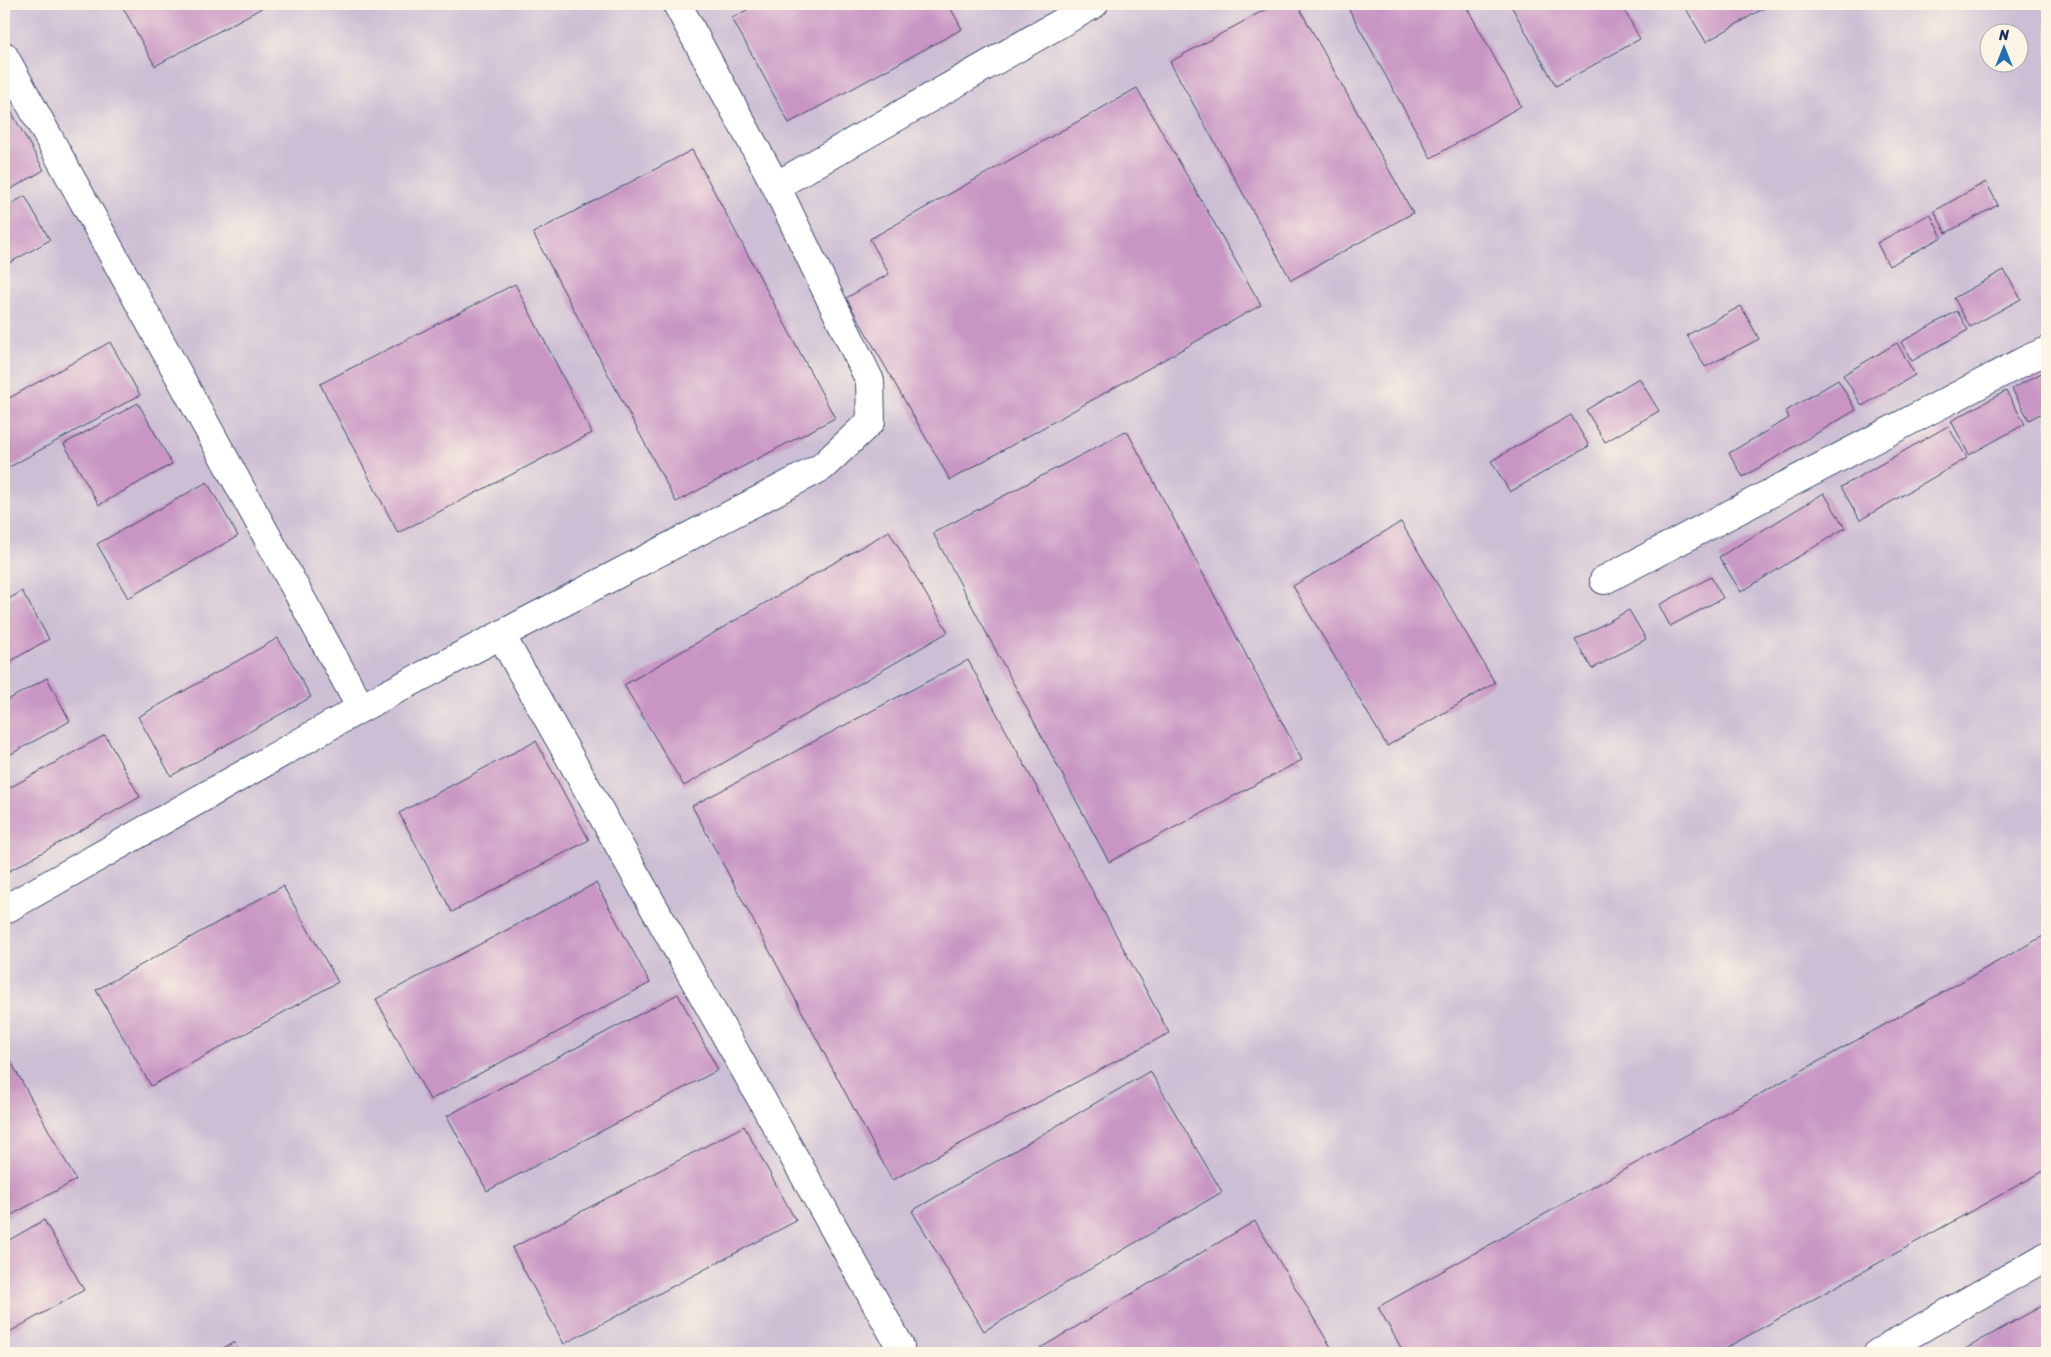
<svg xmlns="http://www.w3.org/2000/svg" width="2051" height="1357" viewBox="0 0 2051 1357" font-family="Sriracha,sans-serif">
	<rect width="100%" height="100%" fill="#fcf5e5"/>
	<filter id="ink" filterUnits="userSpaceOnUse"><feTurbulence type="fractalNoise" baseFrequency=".02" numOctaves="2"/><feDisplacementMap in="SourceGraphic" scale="10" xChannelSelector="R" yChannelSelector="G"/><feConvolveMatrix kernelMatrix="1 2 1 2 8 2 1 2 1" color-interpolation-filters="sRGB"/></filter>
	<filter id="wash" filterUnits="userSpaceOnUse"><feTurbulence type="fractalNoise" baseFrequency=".0096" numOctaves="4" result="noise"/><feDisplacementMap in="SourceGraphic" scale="20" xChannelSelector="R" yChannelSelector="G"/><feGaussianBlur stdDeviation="1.12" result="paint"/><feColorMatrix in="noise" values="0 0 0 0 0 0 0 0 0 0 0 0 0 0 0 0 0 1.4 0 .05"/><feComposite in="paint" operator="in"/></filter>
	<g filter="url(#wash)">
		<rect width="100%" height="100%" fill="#f6e9d0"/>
		<path fill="#ccbed4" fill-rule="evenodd" d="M 4,4 L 2047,4 L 2047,1353 L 4,1353 ZM 1988,32 L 2018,32 L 2018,62 L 1988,62 Z"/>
		<g id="blocks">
			<g fill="#c895c4">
				<path d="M 121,4 L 269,4 L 155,66 Z"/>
				<path d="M 753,4 L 948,4 L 962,29 L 789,123 L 732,18 L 754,6 Z"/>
				<path d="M 1275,4 L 1297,4 L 1413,213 L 1291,280 L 1170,62 Z"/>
				<path d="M 1346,4 L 1465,4 L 1521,106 L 1431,158 Z"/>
				<path d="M 1510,4 L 1621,4 L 1640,39 L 1556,86 Z"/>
				<path d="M 1683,4 L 1771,4 L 1706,42 Z"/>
				<path d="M 1137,88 L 1261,305 L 950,480 L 846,298 L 889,274 L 870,239 Z"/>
				<path d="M 4,99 L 44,170 L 4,193 Z"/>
				<path d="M 692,150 L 835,418 L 676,502 L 533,233 Z"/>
				<path d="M 1986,182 L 1998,205 L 1946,233 L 1934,211 Z"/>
				<path d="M 25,196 L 50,240 L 4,266 L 4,208 Z"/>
				<path d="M 1930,214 L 1942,237 L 1889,266 L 1877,243 Z"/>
				<path d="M 2004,270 L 2021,299 L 1970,327 L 1954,298 Z"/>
				<path d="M 515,284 L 592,433 L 398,533 L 320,384 Z"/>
				<path d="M 1741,306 L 1759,339 L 1705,367 L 1687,335 Z"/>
				<path d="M 1957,311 L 1968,330 L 1912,361 L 1901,342 Z"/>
				<path d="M 110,342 L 140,395 L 4,470 L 4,401 Z"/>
				<path d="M 1897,343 L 1915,375 L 1862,406 L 1843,375 Z"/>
				<path d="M 2047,370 L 2047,410 L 2029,420 L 2012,389 Z"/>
				<path d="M 1639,378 L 1659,411 L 1605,442 L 1586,410 Z"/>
				<path d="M 1838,380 L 1856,410 L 1743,477 L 1729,453 L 1789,418 L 1786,411 Z"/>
				<path d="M 2006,391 L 2025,424 L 1969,455 L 1951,421 Z"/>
				<path d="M 138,403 L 172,464 L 99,505 L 64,444 Z"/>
				<path d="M 1571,415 L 1589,446 L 1510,492 L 1491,461 Z"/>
				<path d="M 1948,426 L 1967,458 L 1860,520 L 1841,487 Z"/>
				<path d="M 1127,431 L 1302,760 L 1109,862 L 933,533 Z"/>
				<path d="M 207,482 L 238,536 L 128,598 L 97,544 Z"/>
				<path d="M 1824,493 L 1845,528 L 1741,592 L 1719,557 Z"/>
				<path d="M 1401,522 L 1495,683 L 1387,746 L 1293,586 Z"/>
				<path d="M 889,531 L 948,632 L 684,786 L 624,685 Z"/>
				<path d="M 1711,577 L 1723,598 L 1670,626 L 1659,605 Z"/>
				<path d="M 22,591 L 49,639 L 4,665 L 4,602 Z"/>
				<path d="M 1629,610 L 1646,639 L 1592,669 L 1575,640 Z"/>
				<path d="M 278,638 L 311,697 L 171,776 L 138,717 Z"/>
				<path d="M 968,660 L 1169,1033 L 892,1180 L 692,806 Z"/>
				<path d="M 47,678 L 70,721 L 4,758 L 4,702 Z"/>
				<path d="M 105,735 L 140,797 L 4,874 L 4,791 Z"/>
				<path d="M 536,741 L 589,840 L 452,912 L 399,813 Z"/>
				<path d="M 596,883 L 650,983 L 430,1100 L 376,999 Z"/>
				<path d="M 283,886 L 338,982 L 151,1086 L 96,990 Z"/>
				<path d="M 2047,934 L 2047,1169 L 1717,1353 L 1404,1353 L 1378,1307 Z"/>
				<path d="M 678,994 L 718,1070 L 487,1191 L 447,1116 Z"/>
				<path d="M 4,1049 L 76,1180 L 4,1219 Z"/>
				<path d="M 1150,1071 L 1222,1192 L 984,1331 L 912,1211 Z"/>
				<path d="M 744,1126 L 796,1221 L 564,1344 L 512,1248 Z"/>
				<path d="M 44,1220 L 84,1290 L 4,1335 L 4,1243 Z"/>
				<path d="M 1255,1221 L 1332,1349 L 1325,1353 L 1032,1353 Z"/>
				<path d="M 2047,1303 L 2047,1353 L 1958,1353 Z"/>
				<path d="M 234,1342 L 240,1353 L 214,1353 Z"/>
			</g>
		</g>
	</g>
	<g filter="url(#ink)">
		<use href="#blocks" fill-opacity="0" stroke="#3c4b6f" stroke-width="1"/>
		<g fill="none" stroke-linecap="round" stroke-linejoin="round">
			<g stroke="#3c4b6f" stroke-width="30">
				<g id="minor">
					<path d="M 4,56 L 361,708"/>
					<path d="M 776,186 L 1094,4"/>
					<path d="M 1604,580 L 2030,358 L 2047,351"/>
					<path d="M 501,635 L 900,1346"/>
					<path d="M 4,910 L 361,708 L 822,467 L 871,421 L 870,381 L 776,186 L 677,4"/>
					<path d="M 1878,1353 L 2047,1256"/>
				</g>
			</g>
			<use href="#minor" stroke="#fff" stroke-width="28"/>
		</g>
	</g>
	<rect width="2051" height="1357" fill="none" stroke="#fcf5e5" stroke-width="20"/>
	<g transform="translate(2004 48)"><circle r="24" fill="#fcf5e5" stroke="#a2a6af"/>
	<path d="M0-4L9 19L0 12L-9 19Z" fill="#1f6fb2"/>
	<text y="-8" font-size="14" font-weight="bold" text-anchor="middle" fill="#1b2f5e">N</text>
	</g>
</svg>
